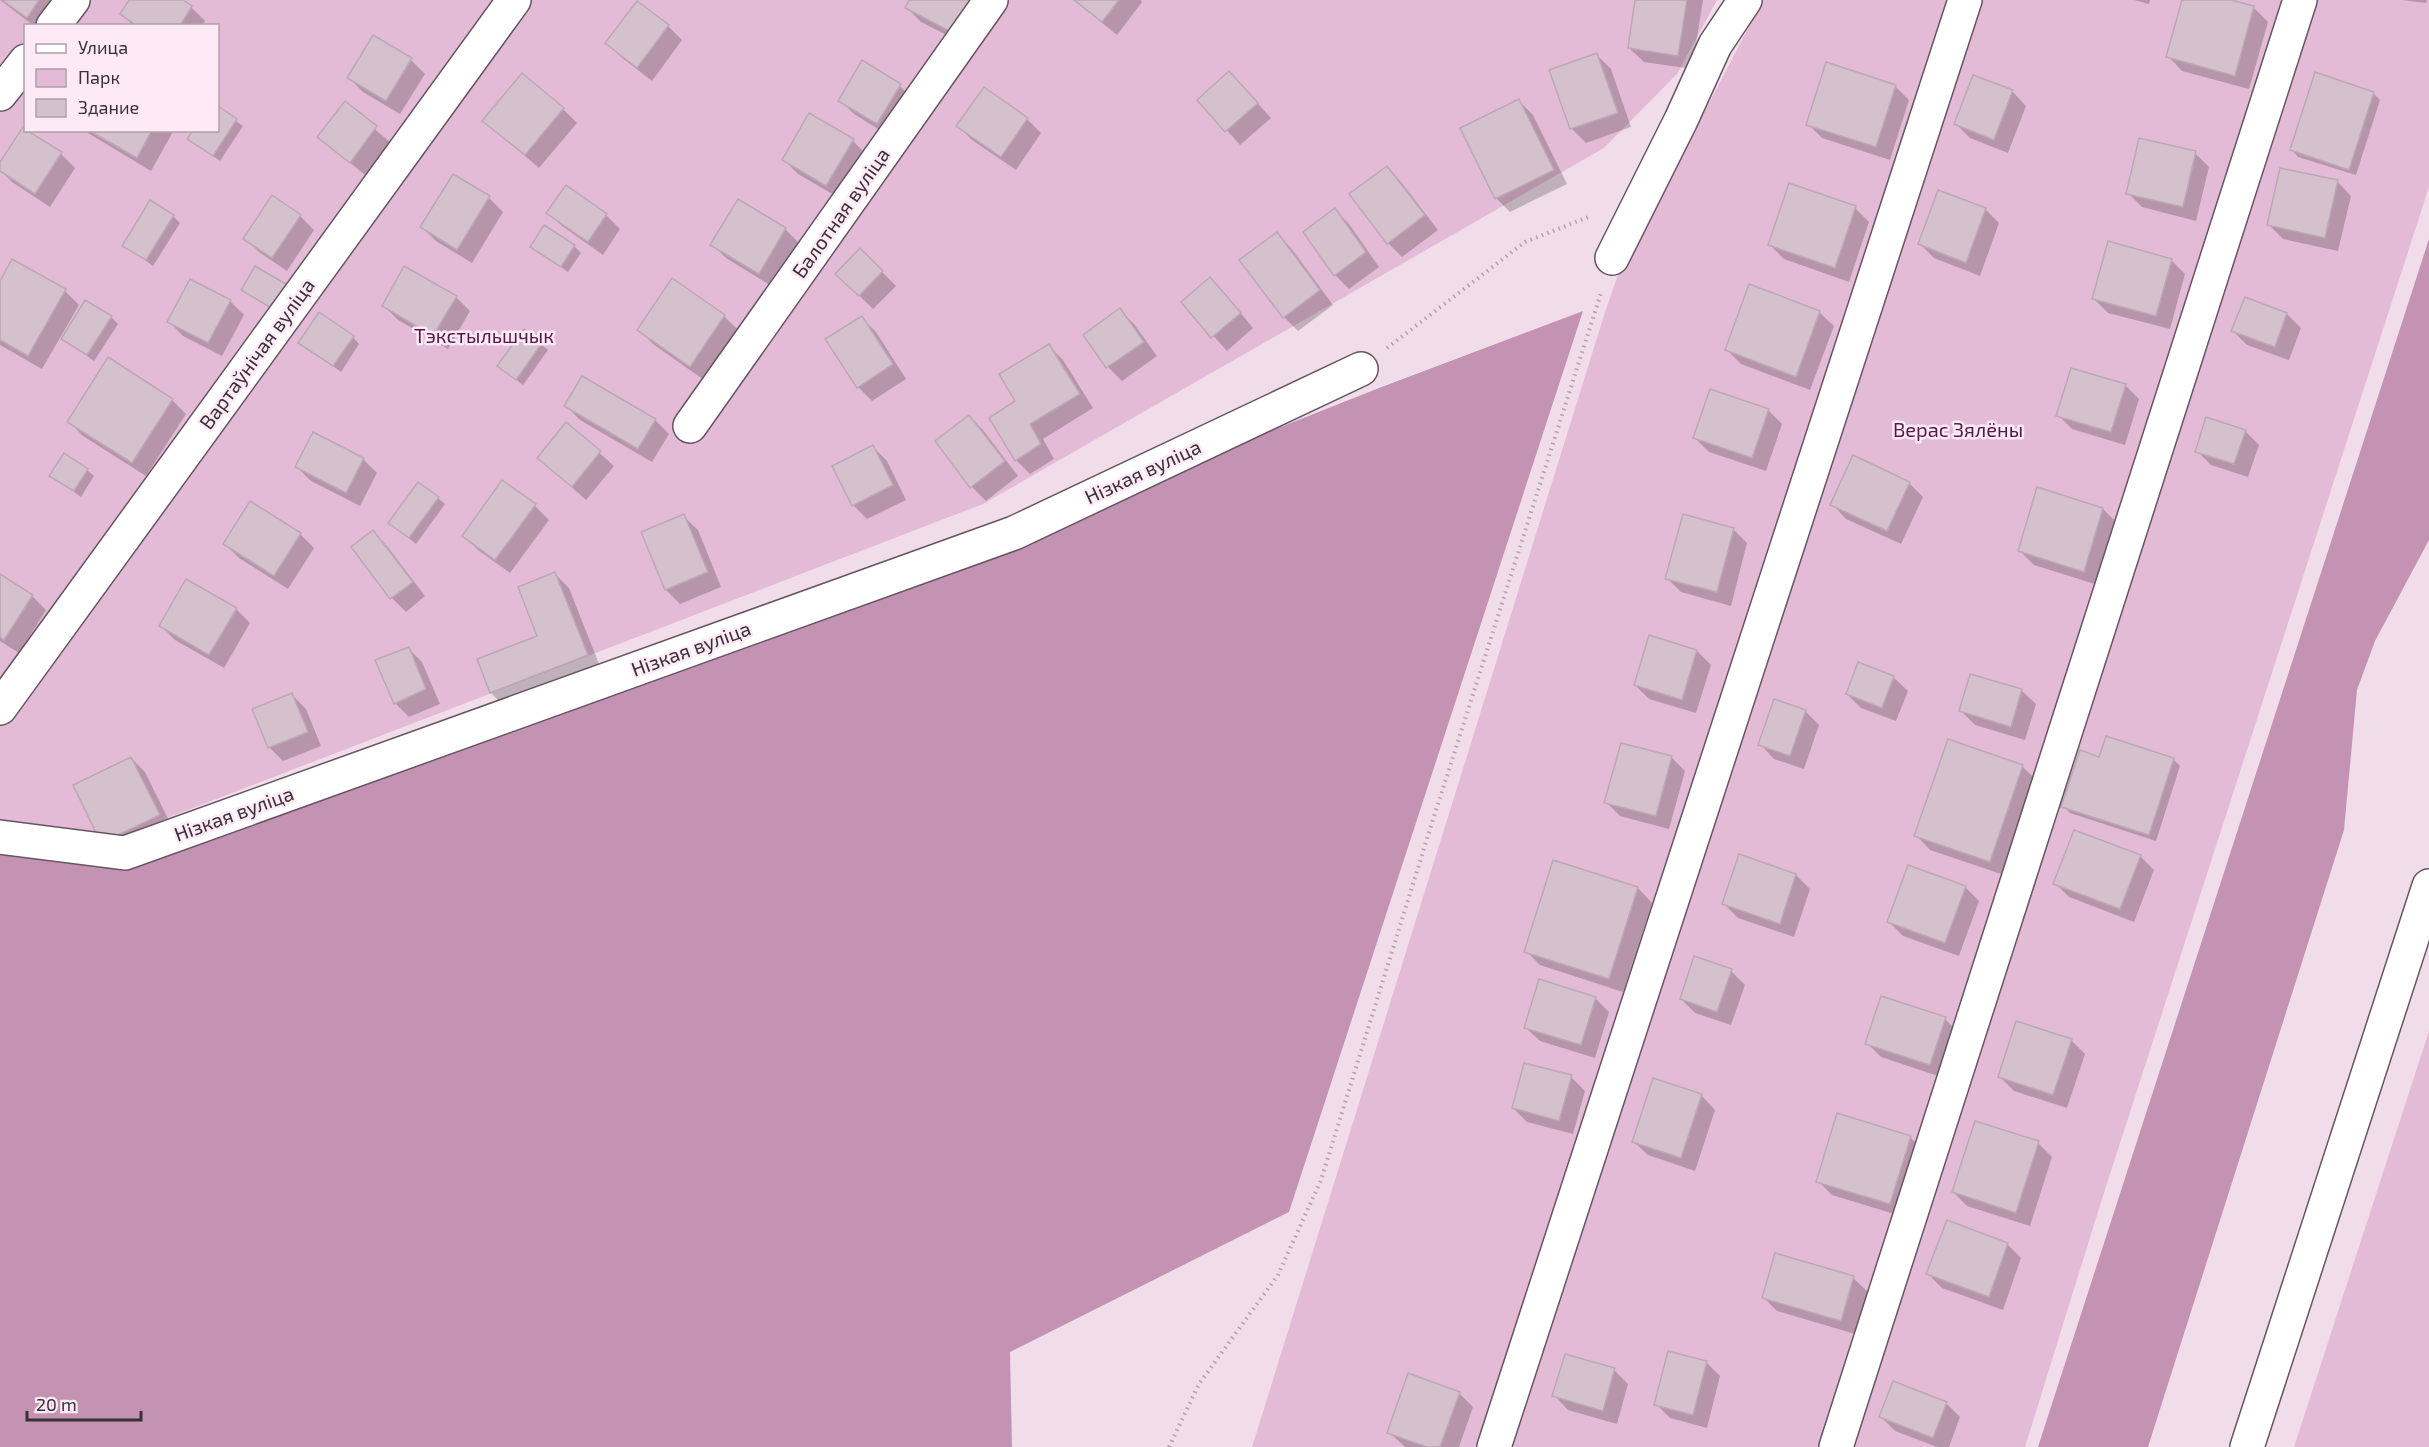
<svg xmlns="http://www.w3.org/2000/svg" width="2429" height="1447" viewBox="0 0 2429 1447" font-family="'Exo 2',sans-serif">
	<rect width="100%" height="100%" fill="#f1ddea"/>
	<g fill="#e4bbd6" fill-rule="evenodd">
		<path d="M 0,0 L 1717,0 L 1677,74 L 1604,148 L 983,504 L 123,835 L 0,825 ZM 26,26 L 218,26 L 218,130 L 26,130 Z"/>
		<path d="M 1763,0 L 2429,0 L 2429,187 L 2101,1202 L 2025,1447 L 1252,1447 L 1605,312 L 1650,183 L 1666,185 Z"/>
		<path d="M 2429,1031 L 2429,1447 L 2294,1447 Z"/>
	</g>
	<g fill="#c493b4">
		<path d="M 2429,239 L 2429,540 L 2375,641 L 2357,690 L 2344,830 L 2148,1447 L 2038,1447 Z"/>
		<path d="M 1583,311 L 1289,1212 L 1010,1352 L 1012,1447 L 0,1447 L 0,837 L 125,853 L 1014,533 L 1379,388 Z"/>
	</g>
	<g fill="#0003">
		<path d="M 0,0 L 62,0 L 45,26 L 34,26 Z"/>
		<path d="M 130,0 L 180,0 L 191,7 L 205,21 L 202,26 L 133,26 L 122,14 Z"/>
		<path d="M 911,0 L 978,0 L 968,46 L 921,22 L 907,8 Z"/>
		<path d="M 1074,0 L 1141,0 L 1142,2 L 1117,35 Z"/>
		<path d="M 1637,0 L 1703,0 L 1692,69 L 1644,62 L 1629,48 Z"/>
		<path d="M 2134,0 L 2150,0 L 2149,4 Z"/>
		<path d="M 2184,0 L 2226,0 L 2254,8 L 2268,22 L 2249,89 L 2182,71 L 2168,56 Z"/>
		<path d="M 2402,0 L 2427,0 L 2426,3 Z"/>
		<path d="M 637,3 L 668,26 L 682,40 L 652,81 L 621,57 L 607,43 Z"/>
		<path d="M 1597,55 L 1611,69 L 1631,127 L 1586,143 L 1572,129 L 1551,71 Z"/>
		<path d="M 411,60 L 425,74 L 400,114 L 363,92 L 349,78 Z"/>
		<path d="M 863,62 L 900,86 L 914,100 L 891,137 L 854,114 L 840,100 Z"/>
		<path d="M 1895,86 L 1909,100 L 1890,160 L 1822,138 L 1808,124 Z"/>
		<path d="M 1243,87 L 1271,118 L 1240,145 L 1200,100 Z"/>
		<path d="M 2012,91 L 2026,106 L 2008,153 L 1970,138 L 1956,124 Z"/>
		<path d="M 2373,93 L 2380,100 L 2356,175 L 2298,157 L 2292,150 Z"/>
		<path d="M 1519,101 L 1533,115 L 1567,184 L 1510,212 L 1496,198 Z"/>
		<path d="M 345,104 L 390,142 L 365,175 L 319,137 Z"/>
		<path d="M 218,108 L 243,126 L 220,161 L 189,139 L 218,130 Z"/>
		<path d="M 563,109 L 577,123 L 539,168 L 484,121 Z"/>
		<path d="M 1027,119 L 1041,133 L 1016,170 L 972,140 L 958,126 Z"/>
		<path d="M 23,129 L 61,154 L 75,168 L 50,207 L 12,182 L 0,170 L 0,165 Z"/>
		<path d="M 83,130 L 174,130 L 151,171 Z"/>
		<path d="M 853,141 L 867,155 L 841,199 L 798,174 L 784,160 Z"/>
		<path d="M 2195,153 L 2209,167 L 2196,221 L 2142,207 L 2128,193 Z"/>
		<path d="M 1387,168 L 1401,182 L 1438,230 L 1402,257 L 1388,243 Z"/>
		<path d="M 2337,181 L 2351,196 L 2338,251 L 2283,239 L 2269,225 Z"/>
		<path d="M 489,198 L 503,212 L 472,263 L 436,241 L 422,227 Z"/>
		<path d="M 1855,208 L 1869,222 L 1849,282 L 1784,259 L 1770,245 Z"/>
		<path d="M 1985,209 L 1999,223 L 1980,276 L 1934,258 L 1920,244 Z"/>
		<path d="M 1335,210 L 1349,224 L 1379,267 L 1349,289 L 1335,275 Z"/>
		<path d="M 548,212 L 606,215 L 620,229 L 603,255 L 562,226 Z"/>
		<path d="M 173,216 L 180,223 L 153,266 L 124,245 Z"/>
		<path d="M 300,216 L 314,230 L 287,271 L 259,252 L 245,238 Z"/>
		<path d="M 785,229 L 799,243 L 773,287 L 726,258 L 712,244 Z"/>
		<path d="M 1277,234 L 1291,248 L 1333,305 L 1298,331 L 1284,317 L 1241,261 Z"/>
		<path d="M 532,246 L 574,246 L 581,253 L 568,272 Z"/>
		<path d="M 860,250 L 896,286 L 873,309 L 837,274 Z"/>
		<path d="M 2171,260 L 2185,274 L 2170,329 L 2108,313 L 2094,299 Z"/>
		<path d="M 256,268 L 284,316 L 250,296 L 243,289 Z"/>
		<path d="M 0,284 L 65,291 L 79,305 L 42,369 L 0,345 Z"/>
		<path d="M 1224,293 L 1253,328 L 1227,351 L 1183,302 Z"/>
		<path d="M 456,297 L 470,311 L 448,349 L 398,320 L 384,306 Z"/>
		<path d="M 230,301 L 244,315 L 222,356 L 183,336 L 169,322 Z"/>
		<path d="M 1120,310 L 1134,324 L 1157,356 L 1122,381 L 1108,367 L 1085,335 Z"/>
		<path d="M 1819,312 L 1834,326 L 1810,390 L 1741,364 L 1727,350 Z"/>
		<path d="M 2287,314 L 2301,328 L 2289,360 L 2247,345 L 2233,331 Z"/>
		<path d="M 724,316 L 738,330 L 704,380 L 653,344 L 639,330 Z"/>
		<path d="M 111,317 L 118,324 L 94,361 L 63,339 Z"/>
		<path d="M 862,318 L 876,332 L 906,379 L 872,401 L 858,387 Z"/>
		<path d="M 353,337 L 359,344 L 341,372 L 300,342 Z"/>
		<path d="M 541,344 L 548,350 L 523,385 L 499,366 Z"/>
		<path d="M 1049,346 L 1063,360 L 1093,408 L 1043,439 L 1054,459 L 1030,474 L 1016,460 L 1017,402 Z"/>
		<path d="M 2125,385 L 2139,399 L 2125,445 L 2072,429 L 2058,415 Z"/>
		<path d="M 172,400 L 186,414 L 146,476 L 83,436 L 69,422 Z"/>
		<path d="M 566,406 L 655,420 L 669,434 L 652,462 L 580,420 Z"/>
		<path d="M 1768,410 L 1782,424 L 1766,471 L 1709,452 L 1695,438 Z"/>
		<path d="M 969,416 L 983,430 L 1018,476 L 986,501 L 972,487 L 937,442 Z"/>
		<path d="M 567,424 L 614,466 L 586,500 L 539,458 Z"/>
		<path d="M 2245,431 L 2259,445 L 2248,477 L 2211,465 L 2197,451 Z"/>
		<path d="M 873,447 L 887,461 L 906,500 L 867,519 L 853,505 Z"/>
		<path d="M 363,459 L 377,473 L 360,506 L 311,481 L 297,467 Z"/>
		<path d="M 87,470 L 94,476 L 81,497 L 51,475 Z"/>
		<path d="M 503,482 L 535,506 L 549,520 L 510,573 L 478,550 L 464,536 Z"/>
		<path d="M 1909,483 L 1923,497 L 1901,544 L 1846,519 L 1832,504 Z"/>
		<path d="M 438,498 L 445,504 L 416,544 L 390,523 Z"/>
		<path d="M 2103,509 L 2117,523 L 2098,585 L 2034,565 L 2020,551 Z"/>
		<path d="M 683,516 L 698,530 L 721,587 L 680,604 L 666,590 Z"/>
		<path d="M 1733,529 L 1747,543 L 1731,606 L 1681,592 L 1667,578 Z"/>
		<path d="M 373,532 L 387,546 L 425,596 L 406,612 L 392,598 Z"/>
		<path d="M 300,534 L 314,548 L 288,589 L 239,558 L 225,544 Z"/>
		<path d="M 555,574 L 569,588 L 601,669 L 505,707 L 491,693 L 538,636 Z"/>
		<path d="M 0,576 L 32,596 L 46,610 L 19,653 L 0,641 Z"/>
		<path d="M 236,609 L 250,623 L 224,668 L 175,640 L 161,626 Z"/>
		<path d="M 408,648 L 422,662 L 440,704 L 409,717 L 395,703 Z"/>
		<path d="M 1697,651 L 1711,665 L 1696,713 L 1649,699 L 1635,685 Z"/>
		<path d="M 1859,664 L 1893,677 L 1908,691 L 1896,721 L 1861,708 L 1847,694 Z"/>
		<path d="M 2021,690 L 2036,704 L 2025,740 L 1975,725 L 1961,711 Z"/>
		<path d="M 292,695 L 306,709 L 321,746 L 283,761 L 269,747 Z"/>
		<path d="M 1805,711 L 1819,725 L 1804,769 L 1774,759 L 1760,744 Z"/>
		<path d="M 1671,757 L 1685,771 L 1669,829 L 1620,816 L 1606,802 Z"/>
		<path d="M 131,758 L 145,772 L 173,829 L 103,842 Z"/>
		<path d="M 2100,759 L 2173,759 L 2180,766 L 2156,841 L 2070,813 L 2063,806 Z"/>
		<path d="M 2022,766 L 2036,780 L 2004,875 L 1930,850 L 1916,835 Z"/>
		<path d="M 2140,856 L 2154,870 L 2134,922 L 2069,897 L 2055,883 Z"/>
		<path d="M 1554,862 L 1638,888 L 1652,903 L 1623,992 L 1540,965 L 1526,951 Z"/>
		<path d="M 1796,875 L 1810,889 L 1794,937 L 1738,918 L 1724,904 Z"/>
		<path d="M 1965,887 L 1979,901 L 1959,956 L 1903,936 L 1889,922 Z"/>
		<path d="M 1731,971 L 1745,985 L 1731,1025 L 1695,1013 L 1681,999 Z"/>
		<path d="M 1595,998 L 1609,1012 L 1595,1058 L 1540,1041 L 1525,1027 Z"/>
		<path d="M 1945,1019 L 1959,1033 L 1944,1078 L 1881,1057 L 1867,1043 Z"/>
		<path d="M 2071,1040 L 2085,1054 L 2067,1108 L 2014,1091 L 2000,1077 Z"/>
		<path d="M 1571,1077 L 1585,1091 L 1573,1134 L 1527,1122 L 1513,1108 Z"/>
		<path d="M 1701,1095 L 1715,1110 L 1695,1171 L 1648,1155 L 1633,1141 Z"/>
		<path d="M 1910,1137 L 1924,1151 L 1904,1217 L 1832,1195 L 1818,1181 Z"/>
		<path d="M 2038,1143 L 2052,1157 L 2030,1226 L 1967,1206 L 1953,1192 Z"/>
		<path d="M 2007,1244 L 2021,1258 L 2003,1310 L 1942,1288 L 1928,1274 Z"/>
		<path d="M 1853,1278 L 1868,1292 L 1855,1334 L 1777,1311 L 1763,1297 Z"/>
		<path d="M 1706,1362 L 1720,1376 L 1707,1428 L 1670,1418 L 1656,1404 Z"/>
		<path d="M 1614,1370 L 1628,1384 L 1617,1424 L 1568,1410 L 1554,1395 Z"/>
		<path d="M 1459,1393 L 1473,1407 L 1459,1447 L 1405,1447 L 1389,1432 Z"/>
		<path d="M 1946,1403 L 1960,1417 L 1949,1447 L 1937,1447 L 1895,1431 L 1881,1417 Z"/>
	</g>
	<g fill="#d5c1ce" stroke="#bca8b5" stroke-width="1.5">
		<path d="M 2,0 L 39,0 L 27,18 Z"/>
		<path d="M 129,0 L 183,0 L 192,6 L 180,26 L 137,26 L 120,14 Z"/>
		<path d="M 909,0 L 970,0 L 953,33 L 905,8 Z"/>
		<path d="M 1074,0 L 1119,0 L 1102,22 Z"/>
		<path d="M 1635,0 L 1687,0 L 1678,56 L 1628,48 Z"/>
		<path d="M 2182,0 L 2231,0 L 2254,6 L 2235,76 L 2166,57 Z"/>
		<path d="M 637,1 L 669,25 L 637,68 L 605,43 Z"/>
		<path d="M 373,35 L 412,58 L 386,101 L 347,78 Z"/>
		<path d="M 1597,53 L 1618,113 L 1570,129 L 1549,70 Z"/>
		<path d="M 862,60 L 901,84 L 877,124 L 838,101 Z"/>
		<path d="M 1826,62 L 1896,85 L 1876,147 L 1806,125 Z"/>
		<path d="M 1229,71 L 1258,103 L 1225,132 L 1197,100 Z"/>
		<path d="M 2315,72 L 2374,92 L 2349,170 L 2290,150 Z"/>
		<path d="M 522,73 L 564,108 L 525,155 L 482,121 Z"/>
		<path d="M 1973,75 L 2013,90 L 1994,140 L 1954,124 Z"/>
		<path d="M 984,87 L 1028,118 L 1001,157 L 956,126 Z"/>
		<path d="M 1519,99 L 1554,170 L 1495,199 L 1460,128 Z"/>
		<path d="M 345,101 L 377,126 L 350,163 L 317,137 Z"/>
		<path d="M 218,106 L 237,119 L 213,156 L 187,139 L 193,130 L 218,130 Z"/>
		<path d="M 809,113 L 854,139 L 826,186 L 782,160 Z"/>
		<path d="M 23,127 L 26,130 L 62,152 L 35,194 L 0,171 L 0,162 Z"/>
		<path d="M 88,130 L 152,130 L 137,158 Z"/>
		<path d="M 2139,138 L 2196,151 L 2183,207 L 2126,194 Z"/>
		<path d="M 1387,166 L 1425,215 L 1387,244 L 1349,194 Z"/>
		<path d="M 2280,168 L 2338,180 L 2325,238 L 2267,225 Z"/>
		<path d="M 453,174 L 490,196 L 457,250 L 420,227 Z"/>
		<path d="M 1789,183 L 1856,206 L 1835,268 L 1768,245 Z"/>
		<path d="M 566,185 L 607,214 L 588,242 L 546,213 Z"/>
		<path d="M 1938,190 L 1986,208 L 1966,263 L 1918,244 Z"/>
		<path d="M 272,195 L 301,215 L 272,258 L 243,239 Z"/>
		<path d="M 738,199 L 786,228 L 759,274 L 710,245 Z"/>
		<path d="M 150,200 L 174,215 L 146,260 L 122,246 Z"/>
		<path d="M 1335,208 L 1366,252 L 1334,276 L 1303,232 Z"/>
		<path d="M 544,225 L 575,245 L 561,267 L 530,247 Z"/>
		<path d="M 1277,232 L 1320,290 L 1283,318 L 1239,260 Z"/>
		<path d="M 2108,241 L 2172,259 L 2156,316 L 2092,299 Z"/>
		<path d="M 860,248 L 883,271 L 859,296 L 835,274 Z"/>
		<path d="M 12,259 L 66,289 L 28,356 L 0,340 L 0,281 Z"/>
		<path d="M 255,266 L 291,287 L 277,311 L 241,290 Z"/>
		<path d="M 404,266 L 457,296 L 433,336 L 382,306 Z"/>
		<path d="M 1210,277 L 1241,313 L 1211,338 L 1181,302 Z"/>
		<path d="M 672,278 L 725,315 L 690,367 L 637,330 Z"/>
		<path d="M 190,279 L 231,300 L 208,343 L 167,322 Z"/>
		<path d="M 1749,284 L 1820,311 L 1796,377 L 1725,350 Z"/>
		<path d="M 2245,297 L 2287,313 L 2275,347 L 2231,331 Z"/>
		<path d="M 85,300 L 112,316 L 87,355 L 61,339 Z"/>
		<path d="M 1120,308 L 1144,342 L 1106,368 L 1083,335 Z"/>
		<path d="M 319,312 L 354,336 L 333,366 L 298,343 Z"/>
		<path d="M 862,316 L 893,364 L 857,388 L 825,339 Z"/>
		<path d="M 524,329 L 542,343 L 516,380 L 497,366 Z"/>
		<path d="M 1049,344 L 1080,394 L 1030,424 L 1041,444 L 1015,461 L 989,418 L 1015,401 L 999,374 Z"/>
		<path d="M 108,357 L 173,399 L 132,463 L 67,422 Z"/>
		<path d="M 2071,368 L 2126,384 L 2111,432 L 2056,416 Z"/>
		<path d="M 582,376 L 656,419 L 638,449 L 564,406 Z"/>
		<path d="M 1710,389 L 1769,409 L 1752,458 L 1693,438 Z"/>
		<path d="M 969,415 L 1005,461 L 970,488 L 935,441 Z"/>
		<path d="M 2206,417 L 2246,430 L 2234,464 L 2195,452 Z"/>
		<path d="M 566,422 L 601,451 L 572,487 L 537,458 Z"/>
		<path d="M 313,432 L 364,458 L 346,493 L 295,467 Z"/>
		<path d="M 873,445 L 893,485 L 852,506 L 832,466 Z"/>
		<path d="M 64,453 L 88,469 L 74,491 L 49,476 Z"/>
		<path d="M 1853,455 L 1910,482 L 1887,531 L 1830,505 Z"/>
		<path d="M 502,480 L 536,504 L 495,560 L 462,536 Z"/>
		<path d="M 418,482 L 439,497 L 409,538 L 388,523 Z"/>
		<path d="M 2037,487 L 2103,508 L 2084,572 L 2018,551 Z"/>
		<path d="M 250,501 L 301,533 L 274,576 L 223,544 Z"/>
		<path d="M 684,514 L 708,572 L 665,590 L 641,532 Z"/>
		<path d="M 1683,514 L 1734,528 L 1717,592 L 1665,579 Z"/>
		<path d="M 373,530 L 413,582 L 390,599 L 351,547 Z"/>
		<path d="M 555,572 L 588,655 L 490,693 L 477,659 L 537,636 L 518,587 Z"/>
		<path d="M 0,574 L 33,595 L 4,640 L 0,637 Z"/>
		<path d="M 186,579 L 237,608 L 209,655 L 159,626 Z"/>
		<path d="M 1649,635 L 1697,650 L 1682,700 L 1634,685 Z"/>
		<path d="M 409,647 L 426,689 L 394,704 L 375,660 Z"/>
		<path d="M 1858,662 L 1894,676 L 1882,708 L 1846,694 Z"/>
		<path d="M 1970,674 L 2022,689 L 2011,727 L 1959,711 Z"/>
		<path d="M 292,693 L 308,732 L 268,748 L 252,709 Z"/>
		<path d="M 1774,699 L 1806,710 L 1790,756 L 1758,745 Z"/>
		<path d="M 2106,736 L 2174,758 L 2149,835 L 2061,807 L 2080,750 L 2099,757 Z"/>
		<path d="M 1948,739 L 2023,765 L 1990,862 L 1914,836 Z"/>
		<path d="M 1621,743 L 1672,756 L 1656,816 L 1604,803 Z"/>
		<path d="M 131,757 L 160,815 L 101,843 L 73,785 Z"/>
		<path d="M 2074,830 L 2141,855 L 2120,909 L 2053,884 Z"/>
		<path d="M 1739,854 L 1796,874 L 1780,924 L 1722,904 Z"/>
		<path d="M 1553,860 L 1638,887 L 1609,979 L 1524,952 Z"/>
		<path d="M 1908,865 L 1966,886 L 1945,943 L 1887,922 Z"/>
		<path d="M 1694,956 L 1732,969 L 1717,1012 L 1680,999 Z"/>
		<path d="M 1539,979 L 1596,997 L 1581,1045 L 1524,1028 Z"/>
		<path d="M 1881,996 L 1946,1017 L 1930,1065 L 1865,1044 Z"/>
		<path d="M 2016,1021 L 2072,1039 L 2053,1095 L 1998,1077 Z"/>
		<path d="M 1524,1063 L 1572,1075 L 1559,1121 L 1512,1108 Z"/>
		<path d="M 1653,1078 L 1702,1094 L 1681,1158 L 1632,1142 Z"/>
		<path d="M 1837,1113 L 1911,1136 L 1890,1204 L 1816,1182 Z"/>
		<path d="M 1975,1121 L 2039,1141 L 2016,1213 L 1952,1192 Z"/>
		<path d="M 1947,1220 L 2008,1243 L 1989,1297 L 1926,1274 Z"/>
		<path d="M 1775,1253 L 1854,1276 L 1841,1321 L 1762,1298 Z"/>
		<path d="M 1668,1351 L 1707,1361 L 1693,1415 L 1654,1405 Z"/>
		<path d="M 1565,1354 L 1615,1368 L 1603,1411 L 1552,1396 Z"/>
		<path d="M 1408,1373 L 1460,1392 L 1440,1447 L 1427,1447 L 1387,1433 Z"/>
		<path d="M 1893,1381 L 1947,1402 L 1933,1438 L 1879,1417 Z"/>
	</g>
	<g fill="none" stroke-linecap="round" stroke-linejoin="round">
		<g stroke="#675561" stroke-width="36">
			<g id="minor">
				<path d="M 53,26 L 73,0"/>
				<path d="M 0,94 L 26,61"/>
				<path d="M 1612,258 L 1681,120 L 1715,45 L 1745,0"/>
				<path d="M 690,426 L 991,0"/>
				<path d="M 0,708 L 514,0"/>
				<path d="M 0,837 L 125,853 L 1014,533 L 1361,369"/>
				<path d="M 1494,1447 L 1965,0"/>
				<path d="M 1836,1447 L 2300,0"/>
			</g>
		</g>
		<g stroke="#675561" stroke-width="36">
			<path id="major" d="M 2247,1447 L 2429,886"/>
		</g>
		<g stroke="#b0a1ab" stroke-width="4" stroke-dasharray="1.5 4.5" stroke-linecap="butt">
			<path d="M 1387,348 L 1525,242 L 1591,216"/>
			<path d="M 1169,1447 L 1199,1384 L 1278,1275 L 1321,1180 L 1431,826 L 1601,293"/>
		</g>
		<use href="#minor" stroke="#fff" stroke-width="33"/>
		<use href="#major" stroke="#fff" stroke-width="33"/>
	</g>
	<g text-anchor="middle" stroke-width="5" stroke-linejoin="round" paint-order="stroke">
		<g font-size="20" fill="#393136" stroke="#feeaf7">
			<text transform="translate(841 213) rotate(-55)" y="7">Балотная вуліца</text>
			<text transform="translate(257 354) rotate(-54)" y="7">Вартаўнічая вуліца</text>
			<text transform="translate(1143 472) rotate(-25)" y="7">Нізкая вуліца</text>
			<text transform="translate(691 649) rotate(-20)" y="7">Нізкая вуліца</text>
			<text transform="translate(234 814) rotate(-20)" y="7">Нізкая вуліца</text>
		</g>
		<g font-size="20" fill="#551a46" stroke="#feeaf7">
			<text x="484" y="343">Тэкстыльшчык</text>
			<text x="1958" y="437">Верас Зялёны</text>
		</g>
	</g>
	<rect x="24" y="24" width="195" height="108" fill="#feeaf7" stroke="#afa0aa" stroke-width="1.5"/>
	<rect x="36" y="44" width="30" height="9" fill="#ffffff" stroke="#afa0aa" stroke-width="1.5"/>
	<text x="78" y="54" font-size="18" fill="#393136">Улица</text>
	<rect x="36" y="69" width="30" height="18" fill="#e4bbd6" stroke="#afa0aa" stroke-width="1.5"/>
	<text x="78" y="84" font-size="18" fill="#393136">Парк</text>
	<rect x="36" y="99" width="30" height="18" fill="#d5c1ce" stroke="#afa0aa" stroke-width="1.5"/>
	<text x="78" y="114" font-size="18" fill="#393136">Здание</text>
	<path d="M27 1411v9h114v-9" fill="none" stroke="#393136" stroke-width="3"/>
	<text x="36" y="1411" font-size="18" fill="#393136" stroke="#feeaf7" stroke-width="4.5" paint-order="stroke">20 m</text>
</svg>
